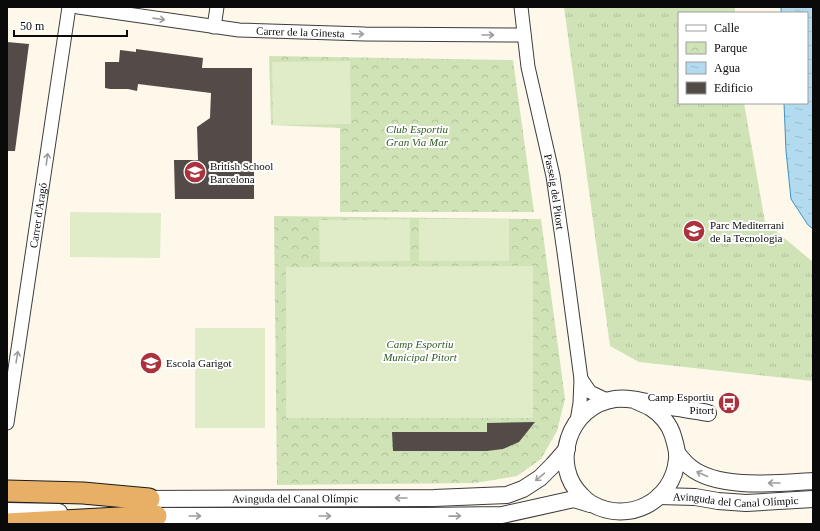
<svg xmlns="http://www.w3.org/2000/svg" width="820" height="531" viewBox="0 0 820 531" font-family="'Times New Roman',serif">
	<defs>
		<pattern id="grass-tufts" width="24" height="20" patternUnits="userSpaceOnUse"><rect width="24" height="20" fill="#d0e3b7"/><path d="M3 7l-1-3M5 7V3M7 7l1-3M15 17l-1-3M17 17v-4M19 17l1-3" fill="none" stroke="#b1c19c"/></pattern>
		<pattern id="park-crowns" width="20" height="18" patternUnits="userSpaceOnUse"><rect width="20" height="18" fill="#d0e3b7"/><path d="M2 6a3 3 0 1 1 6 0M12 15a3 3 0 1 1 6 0" fill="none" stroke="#b1c19c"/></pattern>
		<pattern id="water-ripples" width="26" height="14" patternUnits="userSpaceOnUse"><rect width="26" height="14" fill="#b3dbef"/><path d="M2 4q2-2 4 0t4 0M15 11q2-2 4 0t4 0" fill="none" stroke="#9bc"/></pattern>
	</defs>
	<rect width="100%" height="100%" fill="#fdf8e9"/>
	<path fill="url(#grass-tufts)" d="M 564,7 L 735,7 L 735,13 L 679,13 L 679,103 L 744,103 L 765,222 L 813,262 L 813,381 L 639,362 L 610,346 Z"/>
	<g fill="url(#park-crowns)">
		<path d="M 269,56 L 513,60 L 534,212 L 340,212 L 340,128 L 271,125 Z"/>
		<path d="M 274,216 L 541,219 L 565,399 L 557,431 L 541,459 L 517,476 L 475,483 L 277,485 Z"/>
	</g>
	<g fill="#e0ebc8">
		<path d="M 350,61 L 351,124 L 273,125 L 272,62 Z"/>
		<path d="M 70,212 L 161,213 L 160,258 L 70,257 Z"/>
		<path d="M 410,219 L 410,261 L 320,262 L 319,220 Z"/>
		<rect x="419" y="219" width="90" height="42"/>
		<path d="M 533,266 L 533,418 L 286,418 L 286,267 Z"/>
		<rect x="195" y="328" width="70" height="100"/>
	</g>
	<path fill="url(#water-ripples)" stroke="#4292bf" d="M 781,7 L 813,7 L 813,229 L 808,225 L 791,199 L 786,151 L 784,103 L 807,103 L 807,13 L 781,13 Z"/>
	<g fill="#524b48">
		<path d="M 7,42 L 29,44 L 15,151 L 7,151 Z"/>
		<path d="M 136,49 L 203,58 L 202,68 L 252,68 L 252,167 L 254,167 L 254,199 L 175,199 L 174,160 L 198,160 L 197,127 L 210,118 L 211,93 L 138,84 L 137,91 L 128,89 L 110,89 L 105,88 L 105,62 L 119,62 L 120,50 L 136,52 Z"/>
		<path d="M 535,422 L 519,442 L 503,449 L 487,451 L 393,451 L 392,432 L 487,432 L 487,423 Z"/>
	</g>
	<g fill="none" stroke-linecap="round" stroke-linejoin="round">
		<g stroke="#3d3d3d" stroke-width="15">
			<g id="minor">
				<path id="s1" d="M 78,7 L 239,30 L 365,34 L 524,35"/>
				<path id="s2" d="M 521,7 L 528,67 L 553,176 L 564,252 L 581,379 L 580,403 L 577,421"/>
				<path d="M 214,27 L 217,7"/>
				<path d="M 581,379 L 590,392 L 609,401"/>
				<path id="s3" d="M 7,423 L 69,7"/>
			</g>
		</g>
		<g stroke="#3d3d3d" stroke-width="18">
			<g id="tertiary">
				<path d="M 634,400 C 640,403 646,405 651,408 C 661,414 670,425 673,436 C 675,443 678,451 677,459 C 673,502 628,524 592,504 C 588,502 585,499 582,496 C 549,465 569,405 615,399 C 631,397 649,403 666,406 C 680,409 694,410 708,413"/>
				<path d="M 677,453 C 681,458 685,463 690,467 C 718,490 778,483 813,481"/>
				<path id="s4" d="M 659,496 L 695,497 L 718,501 L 746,503 L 813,499"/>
				<path id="s5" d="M 137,499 L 434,498 L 507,495 L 523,489 L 540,478 L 553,465 L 567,449"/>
				<path d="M 7,511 L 59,512"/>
				<path d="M 144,516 L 423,516 L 502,515 L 574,499 L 590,504"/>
			</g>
		</g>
		<g stroke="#1b1b1b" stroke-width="23">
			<g id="trunk">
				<path d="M 7,491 L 83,493 L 149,499"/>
				<path d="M 7,524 L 156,516"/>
			</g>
		</g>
		<use href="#minor" stroke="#fff" stroke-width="13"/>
		<use href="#tertiary" stroke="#fff" stroke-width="16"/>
		<use href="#trunk" stroke="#e8af66" stroke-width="21"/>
	</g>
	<defs><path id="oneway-shaft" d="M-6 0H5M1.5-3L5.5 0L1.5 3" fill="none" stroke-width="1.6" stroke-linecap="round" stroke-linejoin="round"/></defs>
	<g stroke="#9d9d9d">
		<use href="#oneway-shaft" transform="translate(159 19) rotate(8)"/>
		<use href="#oneway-shaft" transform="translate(358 34) rotate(2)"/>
		<use href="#oneway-shaft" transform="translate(488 35)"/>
		<use href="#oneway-shaft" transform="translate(47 159) rotate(-82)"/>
		<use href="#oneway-shaft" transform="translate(17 357) rotate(-81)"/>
		<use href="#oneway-shaft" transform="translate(702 474) rotate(-156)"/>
		<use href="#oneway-shaft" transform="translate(540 477) rotate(140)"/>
		<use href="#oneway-shaft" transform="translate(774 483) rotate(-180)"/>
		<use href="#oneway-shaft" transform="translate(401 498) rotate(180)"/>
		<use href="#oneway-shaft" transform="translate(195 516)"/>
		<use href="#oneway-shaft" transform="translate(325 516)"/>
		<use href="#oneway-shaft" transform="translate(455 516) rotate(-1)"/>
	</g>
	<defs>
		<g id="school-disc" transform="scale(1.15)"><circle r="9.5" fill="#ab313c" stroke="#fff"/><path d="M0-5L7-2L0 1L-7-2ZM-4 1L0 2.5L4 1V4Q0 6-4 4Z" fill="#fff"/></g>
		<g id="university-disc" transform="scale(1.15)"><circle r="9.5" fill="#ab313c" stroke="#fff"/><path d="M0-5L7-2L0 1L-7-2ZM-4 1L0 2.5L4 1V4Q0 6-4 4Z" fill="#fff"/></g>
		<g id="bus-disc" transform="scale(1.15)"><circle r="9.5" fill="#ab313c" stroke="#fff"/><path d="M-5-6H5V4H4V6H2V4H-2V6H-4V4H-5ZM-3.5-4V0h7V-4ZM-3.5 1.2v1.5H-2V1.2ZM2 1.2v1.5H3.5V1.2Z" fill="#fff"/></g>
	</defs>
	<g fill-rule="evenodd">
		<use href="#school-disc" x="195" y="172"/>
		<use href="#university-disc" x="694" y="231"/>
		<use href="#school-disc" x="151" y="363"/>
		<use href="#bus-disc" x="729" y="403"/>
	</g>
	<g text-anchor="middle" stroke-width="4" stroke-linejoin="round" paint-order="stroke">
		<g font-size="11" fill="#0a0a0a" stroke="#fff">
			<text dy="4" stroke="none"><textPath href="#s1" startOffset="224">Carrer de la Ginesta</textPath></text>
			<text dy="4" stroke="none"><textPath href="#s2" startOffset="188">Passeig del Pitort</textPath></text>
			<text dy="4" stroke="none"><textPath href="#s3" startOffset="210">Carrer d'Aragó</textPath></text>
			<text dy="4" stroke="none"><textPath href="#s5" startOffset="158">Avinguda del Canal Olímpic</textPath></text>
			<text dy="4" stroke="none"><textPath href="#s4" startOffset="77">Avinguda del Canal Olímpic</textPath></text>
		</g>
		<g font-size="11" font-style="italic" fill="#305a22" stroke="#fff">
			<text x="417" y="133">Club Esportiu<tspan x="417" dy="13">Gran Via Mar</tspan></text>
			<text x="420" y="348">Camp Esportiu<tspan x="420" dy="13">Municipal Pitort</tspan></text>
		</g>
		<g font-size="11" fill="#0a0a0a" stroke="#fff" text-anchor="start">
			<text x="210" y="170">British School<tspan x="210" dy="13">Barcelona</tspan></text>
			<text x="710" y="229">Parc Mediterrani<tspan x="710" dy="13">de la Tecnologia</tspan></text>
			<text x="166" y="367">Escola Garigot</text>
			<text x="714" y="401" text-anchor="end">Camp Esportiu<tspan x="714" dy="13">Pitort</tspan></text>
		</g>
	</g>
	<rect width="820" height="531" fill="none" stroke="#0a0a0a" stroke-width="16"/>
	<rect x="678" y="12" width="130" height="92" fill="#ffffff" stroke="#9d9d9d"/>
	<rect x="686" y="25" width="20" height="6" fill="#ffffff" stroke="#9d9d9d"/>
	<text x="714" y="32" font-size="12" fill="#0a0a0a">Calle</text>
	<rect x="686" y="42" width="20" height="12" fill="url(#park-crowns)" stroke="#9d9d9d"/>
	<text x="714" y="52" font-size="12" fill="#0a0a0a">Parque</text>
	<rect x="686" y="62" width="20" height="12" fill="url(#water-ripples)" stroke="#9d9d9d"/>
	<text x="714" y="72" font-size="12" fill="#0a0a0a">Agua</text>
	<rect x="686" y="82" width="20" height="12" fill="#524b48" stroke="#9d9d9d"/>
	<text x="714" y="92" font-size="12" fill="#0a0a0a">Edificio</text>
	<path d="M14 30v6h113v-6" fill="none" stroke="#0a0a0a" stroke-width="2"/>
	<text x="20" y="30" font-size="12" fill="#0a0a0a" stroke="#ffffff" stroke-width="3" paint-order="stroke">50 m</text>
</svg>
